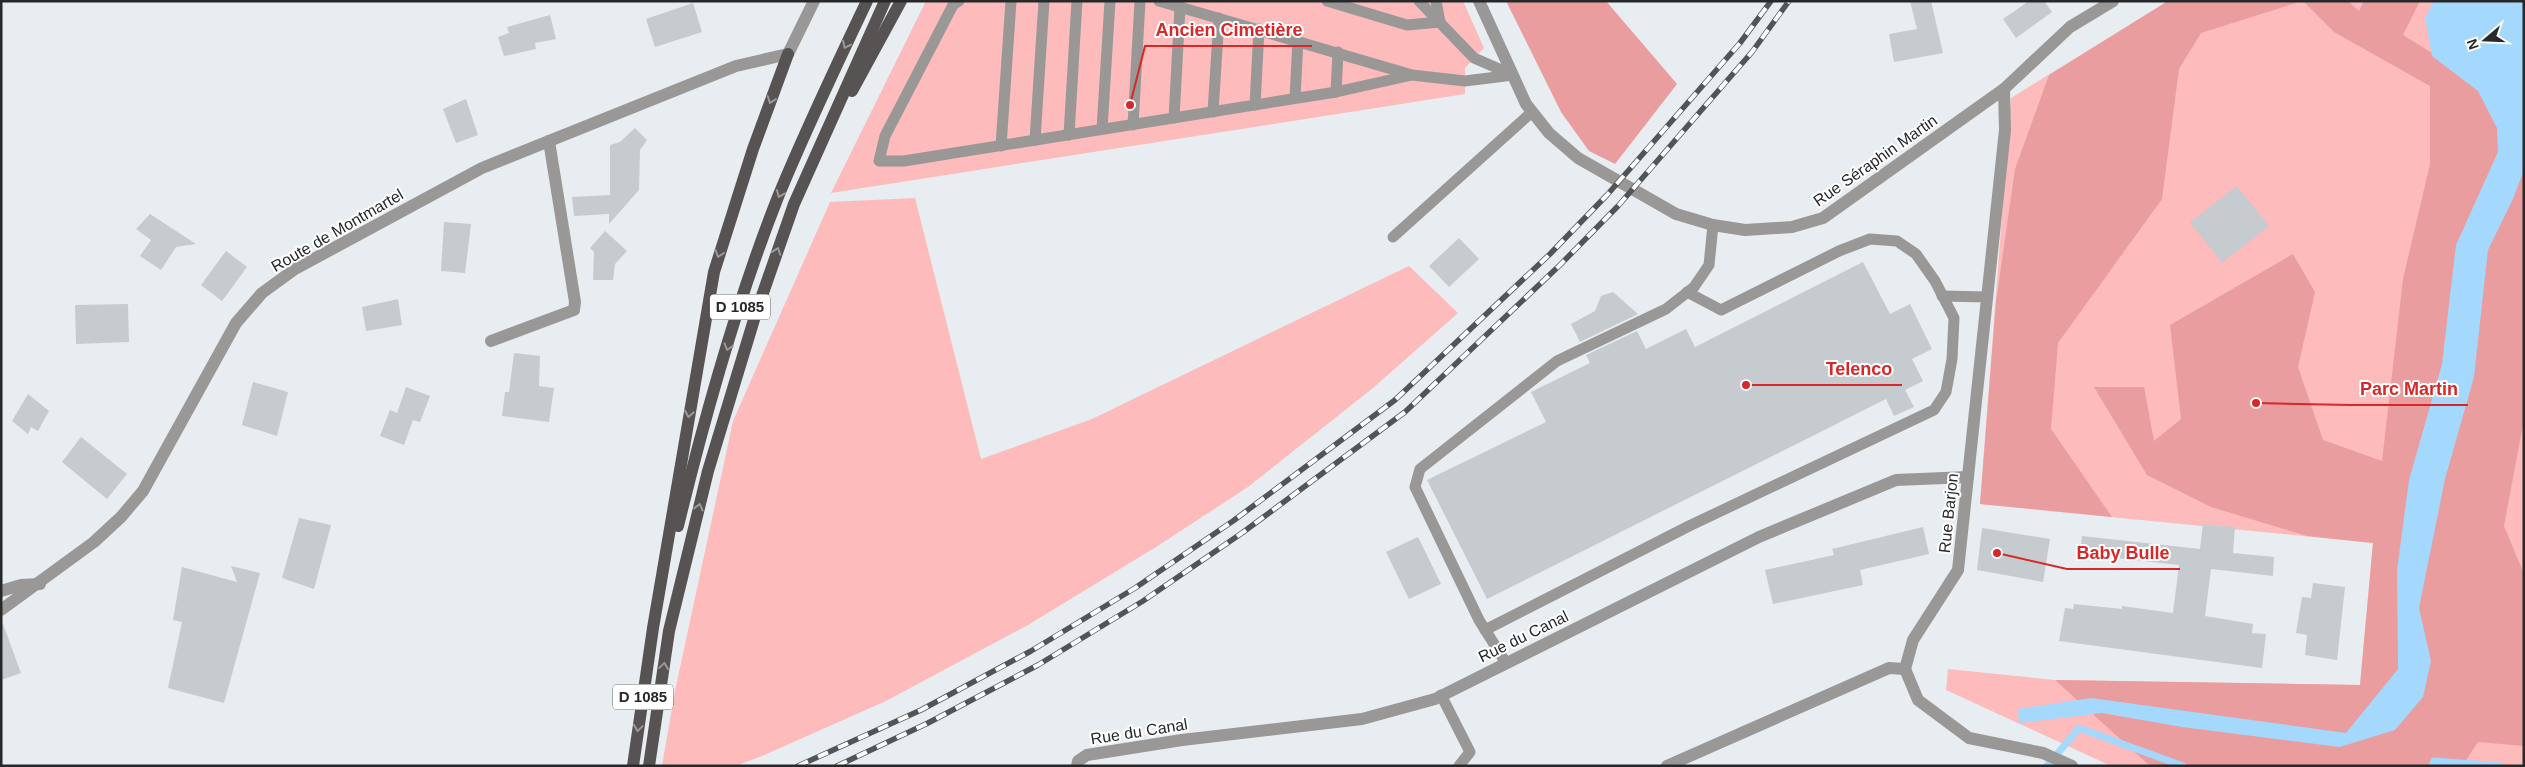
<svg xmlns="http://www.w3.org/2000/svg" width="2525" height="767" viewBox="0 0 2525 767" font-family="Helvetica,sans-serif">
	<rect width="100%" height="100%" fill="#e8edf1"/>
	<g fill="#fdbbbb">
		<path d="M 926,1 L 1463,1 L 1484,48 L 1465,68 L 1465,94 L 831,193 Z"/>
		<path d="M 2168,1 L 2524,1 L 2524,766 L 2111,766 L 1946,690 L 1948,669 L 2055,680 L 2360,685 L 2373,543 L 1980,504 L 2011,98 Z"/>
		<path d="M 915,198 L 981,459 L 1092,419 L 1409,266 L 1458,313 L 1373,388 L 1248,487 L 1156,547 L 1028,625 L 886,701 L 762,756 L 735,766 L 662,766 L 675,691 L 733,421 L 830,202 Z"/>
	</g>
	<g fill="#ea9d9e">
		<path d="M 1506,1 L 1606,1 L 1677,84 L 1615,164 L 1589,151 L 1561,112 Z"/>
		<path d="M 2168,1 L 2302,1 L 2201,33 L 2179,69 L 2162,199 L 2058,343 L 2051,429 L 2112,517 L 1980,504 L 1996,302 L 2015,169 L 2049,75 Z"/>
		<path d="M 2303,1 L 2348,1 L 2359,11 L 2364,1 L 2420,1 L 2403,35 L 2513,103 L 2524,88 L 2524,419 L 2504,526 L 2524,574 L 2524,746 L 2478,742 L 2462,766 L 2150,766 L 2055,680 L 2360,685 L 2373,543 L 2307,536 L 2211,507 L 2147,475 L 2094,387 L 2144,387 L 2154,441 L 2181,419 L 2170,325 L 2293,254 L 2315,292 L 2298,367 L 2323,440 L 2382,461 L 2403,279 L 2430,164 L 2430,86 L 2334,32 Z"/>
	</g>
	<path fill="#a4d8fc" d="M 2434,1 L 2524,1 L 2524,170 L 2513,199 L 2488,250 L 2474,377 L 2445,479 L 2419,608 L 2431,661 L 2423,697 L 2395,730 L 2340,747 L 2182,727 L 2102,713 L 2019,723 L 2018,709 L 2091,698 L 2346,733 L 2398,669 L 2397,570 L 2409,480 L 2442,364 L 2456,245 L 2498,152 L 2497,128 L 2478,91 L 2432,56 L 2425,18 Z"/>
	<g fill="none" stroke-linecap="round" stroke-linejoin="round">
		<g stroke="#a4d8fc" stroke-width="7">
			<path d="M 2047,766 L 2079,728 L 2183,766"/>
			<path d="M 2432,766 L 2434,761 L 2501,766"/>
		</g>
	</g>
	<g fill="#c6cbcf">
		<path d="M 1910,1 L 1931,1 L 1943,53 L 1894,62 L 1889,34 L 1917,29 Z"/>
		<path d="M 2029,1 L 2044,1 L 2052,12 L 2016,38 L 2003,19 Z"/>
		<path d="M 693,3 L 702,32 L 655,47 L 646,19 Z"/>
		<path d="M 550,15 L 556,39 L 535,43 L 536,49 L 504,56 L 498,37 L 509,33 L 507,27 Z"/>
		<path d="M 466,99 L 478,135 L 456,143 L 443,109 Z"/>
		<path d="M 635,128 L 647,140 L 640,150 L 639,190 L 609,224 L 609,214 L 574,216 L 572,197 L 610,195 L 610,145 L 620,142 Z"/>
		<path d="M 2237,186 L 2269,226 L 2222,263 L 2190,222 Z"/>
		<path d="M 150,214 L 196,244 L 176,247 L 161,270 L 140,256 L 151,240 L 136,229 Z"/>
		<path d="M 444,222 L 471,224 L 465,273 L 441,271 Z"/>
		<path d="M 605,231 L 627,251 L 615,264 L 613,280 L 593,280 L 594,252 L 590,248 Z"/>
		<path d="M 1459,238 L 1479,259 L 1449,287 L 1429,266 Z"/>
		<path d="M 226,251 L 247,267 L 222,301 L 201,285 Z"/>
		<path d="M 1863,262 L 1890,314 L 1910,304 L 1932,349 L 1912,359 L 1923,381 L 1905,390 L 1914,407 L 1894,416 L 1886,399 L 1487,599 L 1427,480 L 1546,422 L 1531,392 L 1590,363 L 1586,355 L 1637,331 L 1646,349 L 1686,329 L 1695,347 Z"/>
		<path d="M 1613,292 L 1638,314 L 1580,342 L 1571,324 L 1595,311 L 1601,296 Z"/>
		<path d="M 398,299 L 402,325 L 366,331 L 362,307 Z"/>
		<path d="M 128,304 L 129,342 L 76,344 L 75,305 Z"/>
		<path d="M 514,353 L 540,356 L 539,386 L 554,388 L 549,422 L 502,416 L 505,392 L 509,392 Z"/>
		<path d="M 253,382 L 288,392 L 277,436 L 242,425 Z"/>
		<path d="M 406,387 L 430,396 L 420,422 L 413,420 L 404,445 L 380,436 L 390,410 L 397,413 Z"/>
		<path d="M 28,394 L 49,411 L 38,431 L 31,427 L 28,434 L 12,421 Z"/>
		<path d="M 81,437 L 127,474 L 107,499 L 62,462 Z"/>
		<path d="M 299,518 L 331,525 L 314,589 L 282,578 Z"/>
		<path d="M 2203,524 L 2235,527 L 2233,553 L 2274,557 L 2273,576 L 2211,569 L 2205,616 L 2253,624 L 2252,633 L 2266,634 L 2262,668 L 2059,641 L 2065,608 L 2073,609 L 2074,604 L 2122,609 L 2122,606 L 2173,613 L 2179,565 L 2080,554 L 2082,536 L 2200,549 Z"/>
		<path d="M 1923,527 L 1929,554 L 1860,570 L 1863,585 L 1773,604 L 1765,570 L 1834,555 L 1832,549 Z"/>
		<path d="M 1982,528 L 2050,539 L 2043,582 L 1977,570 Z"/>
		<path d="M 1418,537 L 1441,584 L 1409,599 L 1386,552 Z"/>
		<path d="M 231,566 L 260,573 L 224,703 L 168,688 L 182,622 L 173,620 L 182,567 L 237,582 Z"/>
		<path d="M 2313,583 L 2345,587 L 2337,660 L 2305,655 L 2307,635 L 2296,633 L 2302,597 L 2311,598 Z"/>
		<path d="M 3,624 L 21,673 L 1,680 L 1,625 Z"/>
	</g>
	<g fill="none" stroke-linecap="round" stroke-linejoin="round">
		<g stroke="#9a9797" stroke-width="11">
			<path d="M 959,1 L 953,5 L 885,136 L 879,161 L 904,161 L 1336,92 L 1412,75"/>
			<path d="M 1159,1 L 1412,75 L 1465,81 L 1513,75 L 1474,58 L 1419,1"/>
			<path d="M 1327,1 L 1407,25 L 1440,22 L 1436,1"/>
			<path d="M 1336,92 L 1338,52"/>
			<path d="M 1295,98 L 1298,40"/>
			<path d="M 1255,105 L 1259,29"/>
			<path d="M 1213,112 L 1219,18"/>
			<path d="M 1174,118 L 1180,7"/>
			<path d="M 1133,125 L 1140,1"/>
			<path d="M 1102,129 L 1110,1"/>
			<path d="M 1069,135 L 1077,1"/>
			<path d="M 1035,140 L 1044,1"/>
			<path d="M 1001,146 L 1011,1"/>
			<path d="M 1393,237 L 1532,112"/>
			<path d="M 1942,296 L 1987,297"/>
			<path d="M 1485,630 L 1689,526 L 1934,410 L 1946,392 L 1952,359 L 1954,318 L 1935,281 L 1916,254 L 1897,241 L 1870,239 L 1839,251 L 1721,310 L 1687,292"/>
			<path d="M 1506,663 L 1479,620 L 1415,487 L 1420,469 L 1557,361 L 1666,309 L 1694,287 L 1709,265 L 1713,225"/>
			<path d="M 1441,695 L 1470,752 L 1459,766"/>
		</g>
		<g stroke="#9a9797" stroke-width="12">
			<path d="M 491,341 L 574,310 L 575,302 L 549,141"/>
			<path d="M 1,591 L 21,585 L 40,584"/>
			<path d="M 1,610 L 94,542 L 121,517 L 143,491 L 236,323 L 262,293 L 295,269 L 482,168 L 736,66 L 788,54"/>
			<path d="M 1905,669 L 1913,640 L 1958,570 L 2005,130 L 2004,89"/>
			<path d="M 1905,669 L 1918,700 L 1969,738 L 2043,753 L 2072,766"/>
			<path d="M 1077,766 L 1078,761 L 1087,755 L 1182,740 L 1362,719 L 1435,699 L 1759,537 L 1896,480 L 1968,477"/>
			<path d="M 1667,766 L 1889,668 L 1905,669"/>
		</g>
		<g stroke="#9a9797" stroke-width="12">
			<path d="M 1479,1 L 1526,104 L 1549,133 L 1578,158 L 1676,214 L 1713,225 L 1745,230 L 1792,227 L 1823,218 L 2004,89 L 2070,27 L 2113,1"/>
			<path d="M 788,54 L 814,1"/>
		</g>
		<g stroke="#585353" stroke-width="12">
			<path d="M 852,91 L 901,1"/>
			<path d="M 678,526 C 705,415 736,303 778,197 C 805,131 836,66 867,1"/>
			<path d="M 633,766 L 653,628 L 714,272 L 753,149 L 788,54"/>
			<path d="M 649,766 L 669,631 L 708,471 L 756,313 L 794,204 L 885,1"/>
		</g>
		<g stroke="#525557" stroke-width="5.5">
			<g id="rail">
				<path d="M 798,766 L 921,710 L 1031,651 L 1135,588 L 1233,521 L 1395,400 L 1550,254 L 1607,195 L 1740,43 L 1771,1"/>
				<path d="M 837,766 L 928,723 L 1038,665 L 1143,601 L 1242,533 L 1405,412 L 1560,265 L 1618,206 L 1752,52 L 1789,1"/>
			</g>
		</g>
		<use href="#rail" stroke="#fff" stroke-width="4" stroke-dasharray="11" stroke-linecap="butt"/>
	</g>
	<defs><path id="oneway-chevron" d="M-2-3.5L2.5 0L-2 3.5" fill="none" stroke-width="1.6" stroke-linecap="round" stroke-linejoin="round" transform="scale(1.25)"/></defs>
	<g stroke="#9b9898">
		<use href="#oneway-chevron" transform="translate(846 45) rotate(116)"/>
		<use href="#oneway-chevron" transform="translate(771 100) rotate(110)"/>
		<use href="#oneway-chevron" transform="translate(780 194) rotate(112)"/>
		<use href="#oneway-chevron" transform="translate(777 251) rotate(-71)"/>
		<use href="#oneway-chevron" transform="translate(719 254) rotate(108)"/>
		<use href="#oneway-chevron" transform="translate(728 347) rotate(107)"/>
		<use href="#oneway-chevron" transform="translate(689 414) rotate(100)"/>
		<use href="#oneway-chevron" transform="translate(699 507) rotate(-76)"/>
		<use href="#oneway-chevron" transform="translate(664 666) rotate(-82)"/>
		<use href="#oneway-chevron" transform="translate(638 728) rotate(98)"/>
	</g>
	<g text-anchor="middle" stroke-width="4" stroke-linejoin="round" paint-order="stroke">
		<g fill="#fff" stroke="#676869" stroke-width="1">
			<rect x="710" y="294.5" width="60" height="25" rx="4"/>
			<rect x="613" y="684.5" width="60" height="25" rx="4"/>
		</g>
		<g font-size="15" font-weight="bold" fill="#262829">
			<text x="740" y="312">D 1085</text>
			<text x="643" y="702">D 1085</text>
		</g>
		<g font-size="16" fill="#262829" stroke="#fff">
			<text transform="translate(1875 160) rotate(-35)" y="6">Rue Séraphin Martin</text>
			<text transform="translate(337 230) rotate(-30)" y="6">Route de Montmartel</text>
			<text transform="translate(1948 513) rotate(-84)" y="6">Rue Barjon</text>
			<text transform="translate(1523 636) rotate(-26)" y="6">Rue du Canal</text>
			<text transform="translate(1139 731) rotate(-9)" y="6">Rue du Canal</text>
		</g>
	</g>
	<path fill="none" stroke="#d62828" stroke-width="2" d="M1130 105L1145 46H1312M1746 385L1815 385H1902M2256 403L2350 405H2468M1997 553L2067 569H2180"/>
	<g fill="#d62828" stroke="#fff" stroke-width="2">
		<circle cx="1130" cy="105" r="5"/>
		<circle cx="1746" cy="385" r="5"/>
		<circle cx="2256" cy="403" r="5"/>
		<circle cx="1997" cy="553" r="5"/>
	</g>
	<g font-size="18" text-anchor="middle" font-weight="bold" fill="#d62828" stroke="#fff" stroke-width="4" stroke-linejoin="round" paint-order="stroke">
		<text x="1229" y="36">Ancien Cimetière</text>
		<text x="1859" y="375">Telenco</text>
		<text x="2409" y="395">Parc Martin</text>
		<text x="2123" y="559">Baby Bulle</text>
	</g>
	<rect width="2525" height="767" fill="none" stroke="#262829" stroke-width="5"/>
	<g transform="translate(2485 40) rotate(251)" stroke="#ffffff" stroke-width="4" paint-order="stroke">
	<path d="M0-4L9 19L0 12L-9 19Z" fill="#262829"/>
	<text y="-8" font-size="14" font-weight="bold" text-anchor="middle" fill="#262829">N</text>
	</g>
</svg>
